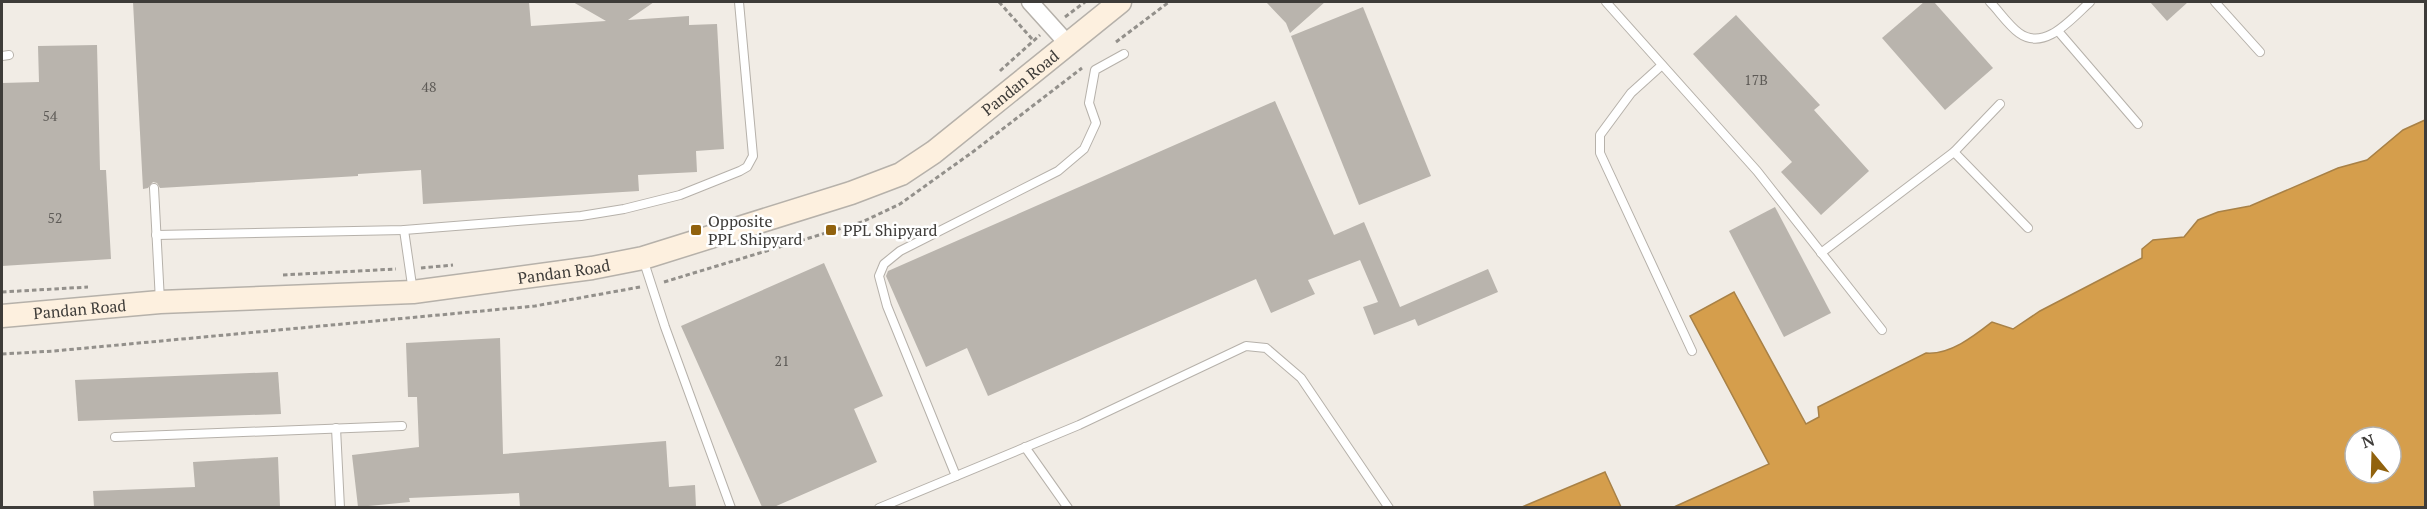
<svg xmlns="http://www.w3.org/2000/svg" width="2427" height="509" viewBox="0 0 2427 509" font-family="'PT Serif',serif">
	<rect width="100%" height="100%" fill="#f1ece5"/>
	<g fill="#d59e4c" stroke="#a88146" stroke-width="1.5" fill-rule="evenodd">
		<path d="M 2425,120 L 2425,507 L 1674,507 L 1769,464 L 1690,316 L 1734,292 L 1806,424 L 1819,417 L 1818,407 L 1926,353 C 1950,355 1974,336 1992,322 L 2013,329 L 2040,311 L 2142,258 L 2142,249 L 2153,240 L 2184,237 L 2198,220 L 2218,212 L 2250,206 L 2338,168 L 2367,160 L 2403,130 ZM 2355,437 L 2391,437 L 2391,473 L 2355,473 Z"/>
		<path d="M 1605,472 L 1621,507 L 1522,507 Z"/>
	</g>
	<g fill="#b9b4ad">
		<path d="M 133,2 L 529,2 L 531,26 L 606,21 L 573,2 L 654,2 L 628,20 L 689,16 L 689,25 L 717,24 L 724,149 L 696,151 L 697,172 L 638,175 L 639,191 L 423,204 L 421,170 L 358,174 L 358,176 L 160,188 L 157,183 L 153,182 L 148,188 L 143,189 Z"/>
		<path d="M 1266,2 L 1325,2 L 1290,33 L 1286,23 Z"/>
		<path d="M 1924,2 L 1934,2 L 1993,68 L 1945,110 L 1882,38 Z"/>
		<path d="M 2150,2 L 2188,2 L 2167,21 Z"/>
		<path d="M 1363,7 L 1431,176 L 1359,205 L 1291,36 Z"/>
		<path d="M 1736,15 L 1820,105 L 1814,110 L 1869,171 L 1821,215 L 1781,172 L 1792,162 L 1693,54 Z"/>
		<path d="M 97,45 L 100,170 L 106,170 L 111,259 L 2,266 L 2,83 L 39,82 L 38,46 Z"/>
		<path d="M 1275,101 L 1334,235 L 1364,222 L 1400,307 L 1488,269 L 1498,292 L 1418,326 L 1415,319 L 1374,335 L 1363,307 L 1378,302 L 1360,260 L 1308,280 L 1315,294 L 1271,313 L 1256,279 L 988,396 L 967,348 L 926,367 L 886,276 L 888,271 Z"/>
		<path d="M 1775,207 L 1831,313 L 1784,337 L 1729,231 Z"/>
		<path d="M 824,263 L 883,396 L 854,409 L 877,462 L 774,507 L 762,507 L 681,326 Z"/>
		<path d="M 500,338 L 503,454 L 666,441 L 669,487 L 695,485 L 696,507 L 520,507 L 519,493 L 409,498 L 410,502 L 358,507 L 352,455 L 419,447 L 417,397 L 408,397 L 406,343 Z"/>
		<path d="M 278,372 L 281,414 L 78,421 L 75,380 Z"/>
		<path d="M 278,457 L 280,507 L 94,507 L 93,491 L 195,487 L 193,462 Z"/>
	</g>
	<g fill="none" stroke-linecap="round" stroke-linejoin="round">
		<g stroke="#b6b1aa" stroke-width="10">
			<g id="lane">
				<path d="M 1606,2 L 1757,171 L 1882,330"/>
				<path d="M 1990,2 C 1999,11 2008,25 2019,33 C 2045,52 2072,18 2090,2"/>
				<path d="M 2215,2 L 2260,52"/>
				<path d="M 2058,31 L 2138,124"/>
				<path d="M 2,56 L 9,55"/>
				<path d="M 1662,65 L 1631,93 L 1600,135 L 1600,153 L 1692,351"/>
				<path d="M 1954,152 L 2028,228"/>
				<path d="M 154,188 L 160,301"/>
				<path d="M 404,230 L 413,292"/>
				<path d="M 156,235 L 404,230 L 581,216 L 624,209 L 680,195 L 740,171 L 747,167 L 753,156 L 739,2"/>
				<path d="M 1821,253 L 1954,152 L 2000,104"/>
				<path d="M 643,259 L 665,327 L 731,508"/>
				<path d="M 336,428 L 340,508"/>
				<path d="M 115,437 L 402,426"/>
				<path d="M 1025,447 L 1068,508"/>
				<path d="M 956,476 L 887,306 L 879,276 L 884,264 L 900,251 L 1058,171 L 1084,149 L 1096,123 L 1089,103 L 1095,70 L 1124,54"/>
				<path d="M 879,508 L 1079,425 L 1246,346 L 1266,348 L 1301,378 L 1389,508"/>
			</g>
		</g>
		<g stroke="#b6b1aa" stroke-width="19">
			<path id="street" d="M 1030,2 L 1067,43"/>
		</g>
		<g stroke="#b6b1aa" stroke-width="25">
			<g id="secondary">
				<path id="s1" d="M 2,316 L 160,302 L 413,292 L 592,268 L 643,258 L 851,193 L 901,174 L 934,152 L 1120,2"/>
			</g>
		</g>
		<g stroke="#93908b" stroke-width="3" stroke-dasharray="4.5 3" stroke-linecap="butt">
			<path d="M 999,2 L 1033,40"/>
			<path d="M 1065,17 L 1085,2"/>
			<path d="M 1116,42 L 1169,2"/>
			<path d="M 1000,71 L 1040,35"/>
			<path d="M 421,268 L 453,265"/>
			<path d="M 283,275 L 396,269"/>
			<path d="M 664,282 L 862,222 L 900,204 L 974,151 L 1082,68"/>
			<path d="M 2,292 L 88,287"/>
			<path d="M 2,354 L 54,351 L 535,306 L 640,287"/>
		</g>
		<use href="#lane" stroke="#fff" stroke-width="8"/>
		<use href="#street" stroke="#fff" stroke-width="16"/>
		<use href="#secondary" stroke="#fdf0df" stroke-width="22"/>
	</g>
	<g fill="#91620e" stroke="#fff" stroke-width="2">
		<rect x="690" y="224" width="12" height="12" rx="3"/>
		<rect x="825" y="224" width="12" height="12" rx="3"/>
	</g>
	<g text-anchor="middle" stroke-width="5" stroke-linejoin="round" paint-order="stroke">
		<g font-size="14" fill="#5d5a56">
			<text x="1756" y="85">17B</text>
			<text x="429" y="92">48</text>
			<text x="50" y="121">54</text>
			<text x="55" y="223">52</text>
			<text x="782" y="366">21</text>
		</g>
		<g font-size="16" fill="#3e3c39" stroke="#fff">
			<text dy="6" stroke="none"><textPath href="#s1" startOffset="1066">Pandan Road</textPath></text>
			<text dy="6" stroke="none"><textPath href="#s1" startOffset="564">Pandan Road</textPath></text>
			<text dy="6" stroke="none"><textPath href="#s1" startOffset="78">Pandan Road</textPath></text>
		</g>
		<g font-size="16" fill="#3e3c39" stroke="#fff" text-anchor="start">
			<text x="708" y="227">Opposite<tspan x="708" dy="18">PPL Shipyard</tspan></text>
			<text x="843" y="236">PPL Shipyard</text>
		</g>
	</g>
	<rect width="2427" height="509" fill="none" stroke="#3e3c39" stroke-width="6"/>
	<g transform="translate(2373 455) rotate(341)"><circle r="28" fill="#ffffff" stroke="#b2b1b0" stroke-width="1.5"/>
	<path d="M0-4.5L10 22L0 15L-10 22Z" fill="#91620e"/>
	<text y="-9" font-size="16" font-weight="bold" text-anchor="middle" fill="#3e3c39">N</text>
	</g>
</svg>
